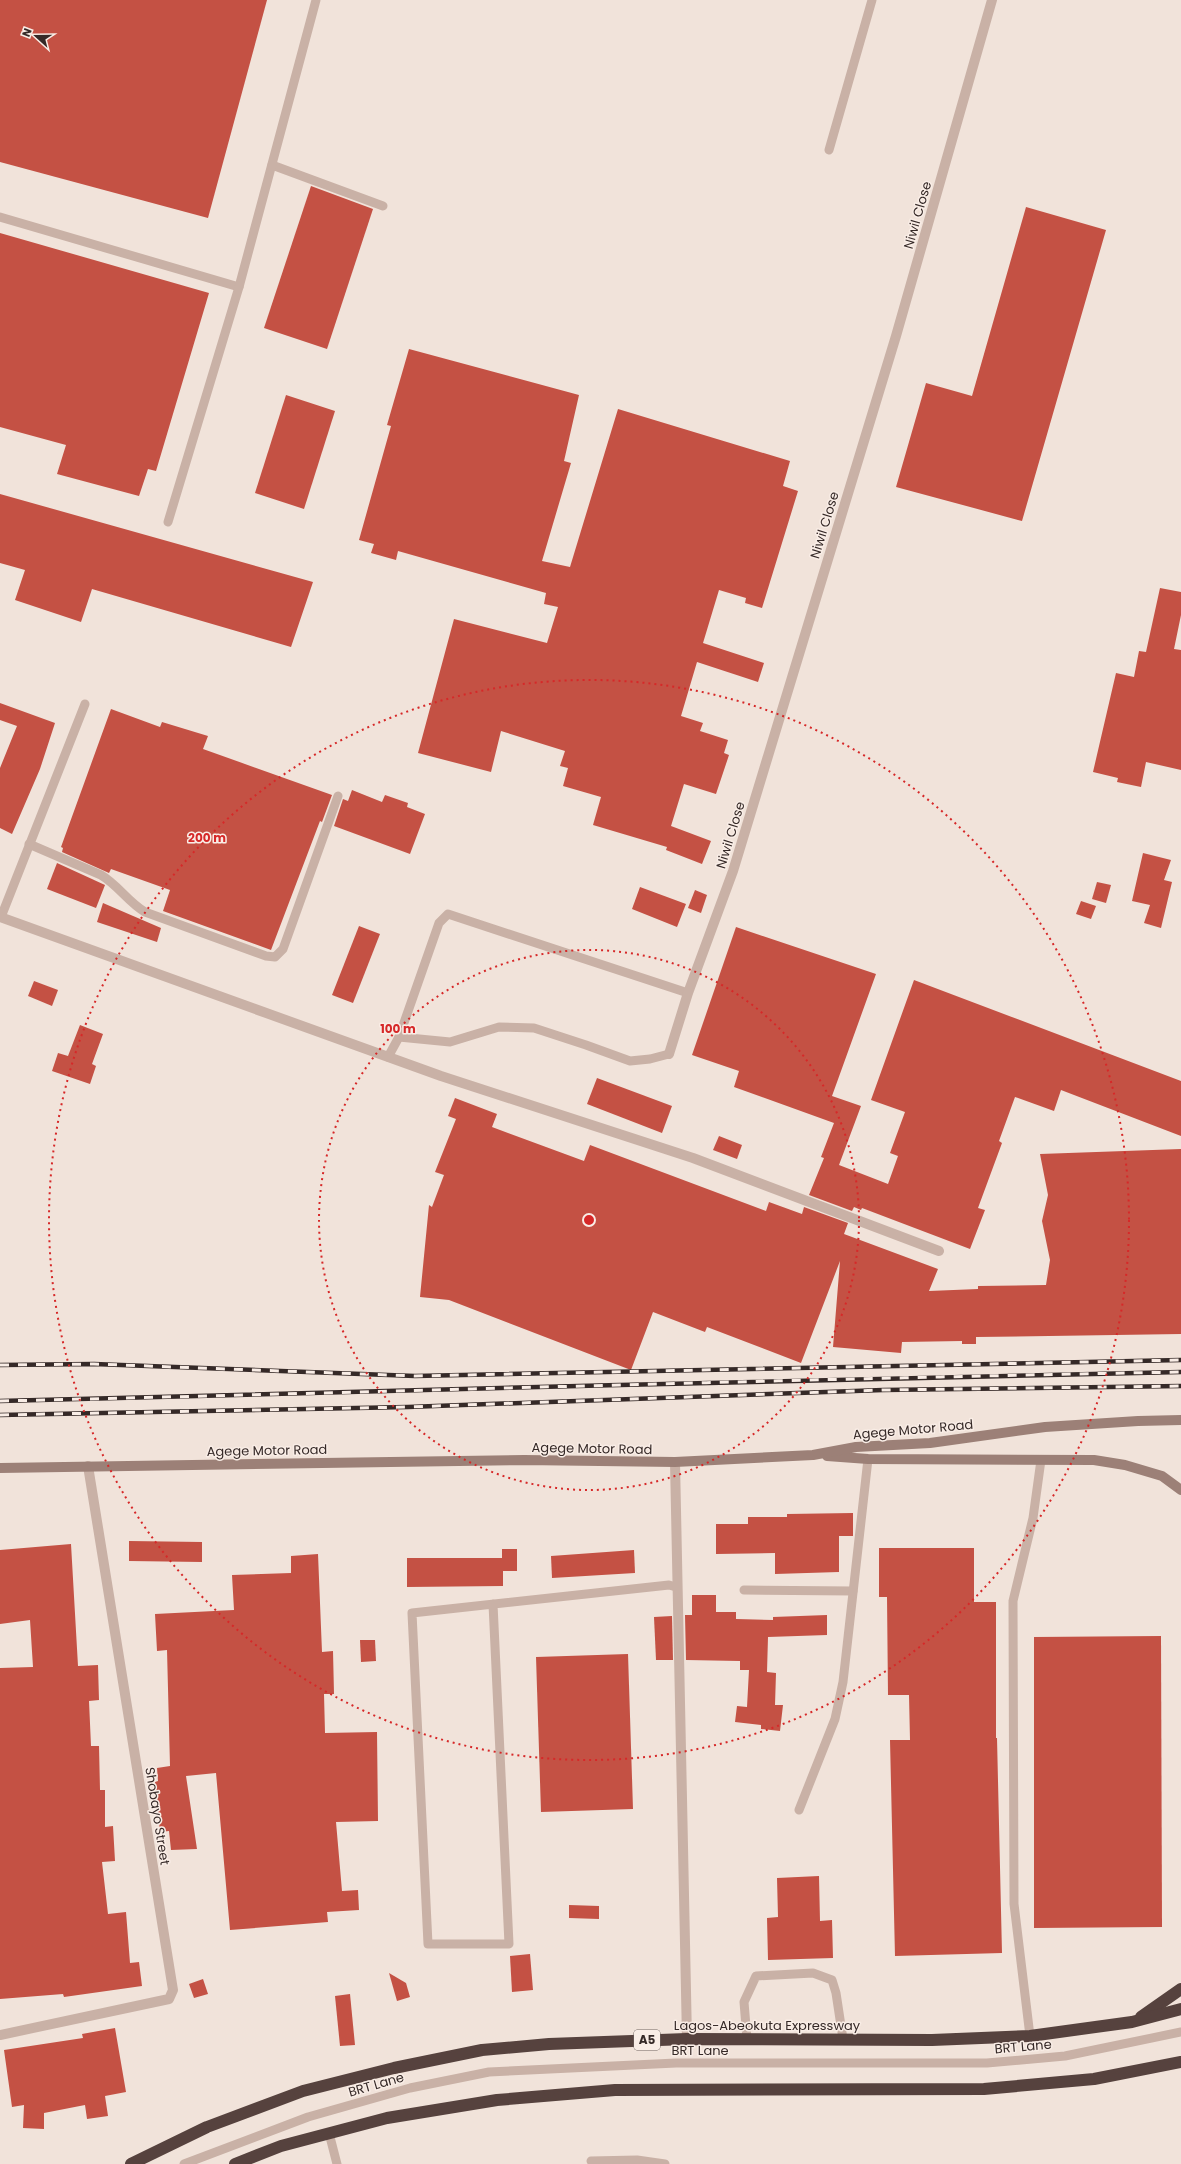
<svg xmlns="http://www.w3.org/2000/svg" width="1181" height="2164" viewBox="0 0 1181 2164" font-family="Poppins,sans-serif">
	<rect width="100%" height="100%" fill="#f1e3da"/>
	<g fill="#c45144">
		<path d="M 0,0 L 267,0 L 208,218 L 0,162 Z"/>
		<path d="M 311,186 L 373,209 L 327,349 L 264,328 Z"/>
		<path d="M 1026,207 L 1106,230 L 1022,521 L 896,487 L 926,383 L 972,396 Z"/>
		<path d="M 0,233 L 209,293 L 156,471 L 148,469 L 139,496 L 57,474 L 66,445 L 0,427 Z"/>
		<path d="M 409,349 L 579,395 L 564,461 L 571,463 L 542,561 L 570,567 L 618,409 L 790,461 L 783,486 L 798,491 L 762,608 L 745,603 L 746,598 L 719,590 L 703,643 L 764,663 L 758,682 L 697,662 L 681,716 L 703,723 L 700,731 L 728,740 L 724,753 L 729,755 L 716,794 L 684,784 L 671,826 L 711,841 L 702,864 L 666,850 L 667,847 L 593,825 L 601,797 L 563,786 L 568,768 L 560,766 L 565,751 L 501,731 L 491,772 L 418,753 L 454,619 L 547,643 L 558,607 L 544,604 L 546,593 L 398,551 L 396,560 L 371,553 L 374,544 L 359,540 L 391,426 L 387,425 Z"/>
		<path d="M 286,395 L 335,411 L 304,509 L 255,493 Z"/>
		<path d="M 0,494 L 313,582 L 291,647 L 92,589 L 81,622 L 15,600 L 25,570 L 0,563 Z"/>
		<path d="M 1160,588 L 1181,592 L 1181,615 L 1174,649 L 1181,650 L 1181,770 L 1146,762 L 1141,787 L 1117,782 L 1118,778 L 1093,772 L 1116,673 L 1134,677 L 1139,651 L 1146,652 Z"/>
		<path d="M 0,703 L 55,723 L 40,769 L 12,834 L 0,828 L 0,768 L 17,726 L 0,720 Z"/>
		<path d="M 111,709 L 160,727 L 162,722 L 208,736 L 203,749 L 332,795 L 322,822 L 320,821 L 271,950 L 163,911 L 170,890 L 111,869 L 109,873 L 62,852 L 63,848 L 61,847 Z"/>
		<path d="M 352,790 L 382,802 L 385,795 L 408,803 L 407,807 L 425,814 L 410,854 L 334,826 L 343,799 L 348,801 Z"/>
		<path d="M 1143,853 L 1171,860 L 1164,880 L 1172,882 L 1161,928 L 1144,923 L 1150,905 L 1132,901 Z"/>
		<path d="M 57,863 L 105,885 L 96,908 L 47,889 Z"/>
		<path d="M 1097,882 L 1111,885 L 1106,903 L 1092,899 Z"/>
		<path d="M 640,887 L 686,904 L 677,927 L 632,909 Z"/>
		<path d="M 695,890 L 707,895 L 701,913 L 688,908 Z"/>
		<path d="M 1081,901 L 1096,906 L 1091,919 L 1076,914 Z"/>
		<path d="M 103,903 L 161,928 L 157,942 L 97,922 Z"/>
		<path d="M 359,926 L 380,934 L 353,1003 L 332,995 Z"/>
		<path d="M 736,927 L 876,974 L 832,1096 L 861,1106 L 839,1165 L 888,1184 L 898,1156 L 890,1153 L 905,1112 L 871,1100 L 914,980 L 1181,1081 L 1181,1136 L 1061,1090 L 1054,1111 L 1015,1097 L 999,1141 L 1002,1143 L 978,1208 L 985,1210 L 970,1249 L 862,1208 L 861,1210 L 854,1207 L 852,1211 L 809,1195 L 824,1158 L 821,1157 L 834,1123 L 734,1087 L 739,1071 L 692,1055 Z"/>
		<path d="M 34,981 L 58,990 L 52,1006 L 28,996 Z"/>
		<path d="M 80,1025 L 103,1034 L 92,1064 L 96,1066 L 90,1084 L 52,1071 L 58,1053 L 68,1056 Z"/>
		<path d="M 597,1078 L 672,1106 L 662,1133 L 587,1104 Z"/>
		<path d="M 455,1098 L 497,1114 L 492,1127 L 584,1161 L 590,1145 L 766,1211 L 769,1202 L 802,1214 L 804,1207 L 848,1223 L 844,1234 L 938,1269 L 929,1291 L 978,1289 L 978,1286 L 1046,1285 L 1050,1260 L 1042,1221 L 1048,1195 L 1040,1154 L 1181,1149 L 1181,1334 L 976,1337 L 976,1344 L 962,1344 L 962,1341 L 902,1342 L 901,1353 L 833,1347 L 840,1261 L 801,1363 L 707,1327 L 705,1332 L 653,1312 L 631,1370 L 449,1300 L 420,1297 L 429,1205 L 432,1207 L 444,1175 L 435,1172 L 456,1119 L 448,1116 Z"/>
		<path d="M 719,1136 L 742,1145 L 737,1159 L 713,1150 Z"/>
		<path d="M 853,1513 L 853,1536 L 839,1536 L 839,1572 L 775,1574 L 775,1553 L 716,1554 L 716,1524 L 748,1524 L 748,1517 L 787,1517 L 787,1514 Z"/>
		<path d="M 129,1541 L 202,1542 L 202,1562 L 129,1561 Z"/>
		<path d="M 71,1544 L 78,1666 L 98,1665 L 99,1700 L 89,1701 L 91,1746 L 99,1746 L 100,1790 L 105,1790 L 105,1827 L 113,1826 L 115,1861 L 102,1862 L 108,1914 L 126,1912 L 130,1963 L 139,1962 L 142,1986 L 64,1997 L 63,1994 L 0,1999 L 0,1668 L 33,1667 L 30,1620 L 0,1624 L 0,1550 Z"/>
		<path d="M 879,1548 L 974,1548 L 974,1602 L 996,1602 L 996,1738 L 997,1738 L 1002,1953 L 895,1956 L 890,1740 L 910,1740 L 909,1695 L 888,1695 L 887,1597 L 879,1597 Z"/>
		<path d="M 502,1549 L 517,1549 L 517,1571 L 503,1571 L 503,1586 L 407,1587 L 407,1558 L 502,1558 Z"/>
		<path d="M 634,1550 L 635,1573 L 552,1578 L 551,1556 Z"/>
		<path d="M 318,1554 L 322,1652 L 333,1651 L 334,1694 L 324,1694 L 325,1733 L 377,1732 L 378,1821 L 336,1822 L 342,1891 L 358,1890 L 359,1910 L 327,1912 L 328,1922 L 230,1930 L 216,1773 L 186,1776 L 197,1849 L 171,1850 L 169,1831 L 160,1832 L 155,1782 L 158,1781 L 157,1768 L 170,1766 L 167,1650 L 157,1651 L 155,1614 L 234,1610 L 232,1575 L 291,1573 L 291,1556 Z"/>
		<path d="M 692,1595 L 716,1595 L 716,1612 L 736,1612 L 736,1619 L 773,1620 L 773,1617 L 827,1615 L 827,1635 L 768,1637 L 767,1672 L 776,1673 L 775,1705 L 783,1705 L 780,1731 L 761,1729 L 761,1725 L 735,1722 L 737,1706 L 747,1707 L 749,1670 L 740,1670 L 740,1661 L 686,1660 L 685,1615 L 692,1615 Z"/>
		<path d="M 672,1616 L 673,1660 L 656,1660 L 654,1617 Z"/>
		<path d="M 1161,1636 L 1162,1927 L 1034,1928 L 1034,1637 Z"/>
		<path d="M 360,1640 L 375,1640 L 376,1661 L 361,1662 Z"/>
		<path d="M 628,1654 L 633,1809 L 541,1812 L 536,1657 Z"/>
		<path d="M 819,1876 L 820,1921 L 832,1920 L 833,1958 L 768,1960 L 767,1918 L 778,1917 L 777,1878 Z"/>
		<path d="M 569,1905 L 599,1906 L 599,1919 L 569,1918 Z"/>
		<path d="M 530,1954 L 533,1990 L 512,1992 L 510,1956 Z"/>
		<path d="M 389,1973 L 406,1983 L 410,1997 L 397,2001 Z"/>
		<path d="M 203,1979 L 208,1994 L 194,1998 L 189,1984 Z"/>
		<path d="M 350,1994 L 355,2045 L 340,2046 L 335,1996 Z"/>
		<path d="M 115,2028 L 126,2092 L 105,2096 L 108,2116 L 87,2119 L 85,2105 L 44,2113 L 44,2129 L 23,2128 L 24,2105 L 12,2107 L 4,2050 L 83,2038 L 82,2034 Z"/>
	</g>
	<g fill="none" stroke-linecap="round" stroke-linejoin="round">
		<g stroke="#c9b1a6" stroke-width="9">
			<path d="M 829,150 L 872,0"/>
			<path d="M 272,165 L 383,206"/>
			<path d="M 0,217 L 239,287"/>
			<path d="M 168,522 L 239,287 L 316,0"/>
			<path d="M 29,844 L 101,875 C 118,885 128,902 145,912 L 266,956 L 275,957 L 283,949 L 338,796"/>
			<path d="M 1,917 L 85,704"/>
			<path d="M 399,1037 L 450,1042 L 499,1027 L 534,1028 L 586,1045 L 630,1061 L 650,1059 L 669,1054"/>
			<path d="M 388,1057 L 399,1037 L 439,923 L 448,914 L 688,993"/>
			<path d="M 744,1590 L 853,1591"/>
			<path d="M 493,1604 L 509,1944 L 428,1944 L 412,1613 L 669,1585 L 676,1587"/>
			<path d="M 799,1810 L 835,1719 L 843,1682 L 868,1459"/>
			<path d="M 1030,2036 L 1014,1904 L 1013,1601 L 1033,1518 L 1041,1460"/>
			<path d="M 747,2039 L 744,2002 L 756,1976 L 813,1973 L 832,1980 L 836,1993 L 843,2039"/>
			<path d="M 329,2133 L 337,2164"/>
			<path d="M 591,2161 L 637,2160 L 665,2164"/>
			<path d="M 184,2164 L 308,2117 L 410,2088 L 489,2072 L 676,2063 L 987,2063 L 1065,2056 L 1181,2032"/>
		</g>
		<g stroke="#c9b1a6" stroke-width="10">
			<path d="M 0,917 L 441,1076 L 693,1158 L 939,1251"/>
			<path d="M 669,1054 L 688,993 L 733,871 L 896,336 L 992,0"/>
			<path d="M 675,1462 L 687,2039"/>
			<path d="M 0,2035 L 169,1999 L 173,1990 L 88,1466"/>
		</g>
		<g stroke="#9c8077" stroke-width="10">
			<path d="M 827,1456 L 868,1459 L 1094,1460 L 1125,1465 L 1162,1476 L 1181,1490"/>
			<path d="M 0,1468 L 524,1460 L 675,1462 L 813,1455 L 856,1447 L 930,1443 L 1045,1427 L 1138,1421 L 1181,1420"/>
		</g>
		<g stroke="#56423e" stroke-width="12">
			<path d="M 1141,2017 L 1181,1989"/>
			<path d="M 131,2164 L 207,2127 L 303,2091 L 394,2068 L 482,2050 L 549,2044 L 687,2039 L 932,2040 L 1030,2036 L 1132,2022 L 1181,2009"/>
			<path d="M 235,2164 L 281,2146 L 387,2118 L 497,2100 L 615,2090 L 984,2089 L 1094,2079 L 1181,2062"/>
		</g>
		<g stroke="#352927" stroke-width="4.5">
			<g id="rail">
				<path d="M 0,1365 L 94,1364 L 415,1376 L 1181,1360"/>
				<path d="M 0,1401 C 394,1392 787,1379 1181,1372"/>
				<path d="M 0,1415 L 408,1407 L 883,1390 L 1181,1386"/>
			</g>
		</g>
		<use href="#rail" stroke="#f9ede6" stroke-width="3" stroke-dasharray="9" stroke-linecap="butt"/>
	</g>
	<g fill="none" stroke="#d62828" stroke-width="2" stroke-dasharray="2 4">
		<circle cx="589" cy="1220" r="270"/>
		<circle cx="589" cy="1220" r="540"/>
	</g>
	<g text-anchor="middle" stroke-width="3" stroke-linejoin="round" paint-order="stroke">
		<rect fill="#f9ede6" stroke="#706460" stroke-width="1" x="634" y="2030" width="26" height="20" rx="3"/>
		<g font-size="12" font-weight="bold" fill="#352927">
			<text x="647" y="2044">A5</text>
		</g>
		<g font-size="13" fill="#352927" stroke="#f9ede6">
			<text transform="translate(917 215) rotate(-74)" y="5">Niwil Close</text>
			<text transform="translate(824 525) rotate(-73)" y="5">Niwil Close</text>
			<text transform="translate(730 835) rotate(-73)" y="5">Niwil Close</text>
			<text transform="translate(913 1429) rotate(-5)" y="5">Agege Motor Road</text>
			<text transform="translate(592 1448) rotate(1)" y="5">Agege Motor Road</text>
			<text transform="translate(267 1450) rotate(-1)" y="5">Agege Motor Road</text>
			<text transform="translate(158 1816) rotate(81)" y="5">Shobayo Street</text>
			<text x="767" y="2030">Lagos-Abeokuta Expressway</text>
			<text transform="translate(1023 2046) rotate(-5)" y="5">BRT Lane</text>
			<text x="700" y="2055">BRT Lane</text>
			<text transform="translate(376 2084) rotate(-16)" y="5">BRT Lane</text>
		</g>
	</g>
	<circle cx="589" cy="1220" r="6" fill="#d62828" stroke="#f9ede6" stroke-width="2"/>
	<g font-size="12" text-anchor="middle" font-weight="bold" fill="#d62828" stroke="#f9ede6" stroke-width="3" stroke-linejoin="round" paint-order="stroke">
		<text x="207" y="842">200 m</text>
		<text x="398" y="1033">100 m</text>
	</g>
	<g transform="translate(36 36) rotate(291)" stroke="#f9ede6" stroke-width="3" paint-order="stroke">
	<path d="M0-3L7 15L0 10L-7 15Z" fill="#352927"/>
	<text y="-6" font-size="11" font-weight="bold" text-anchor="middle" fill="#352927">N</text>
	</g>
</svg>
